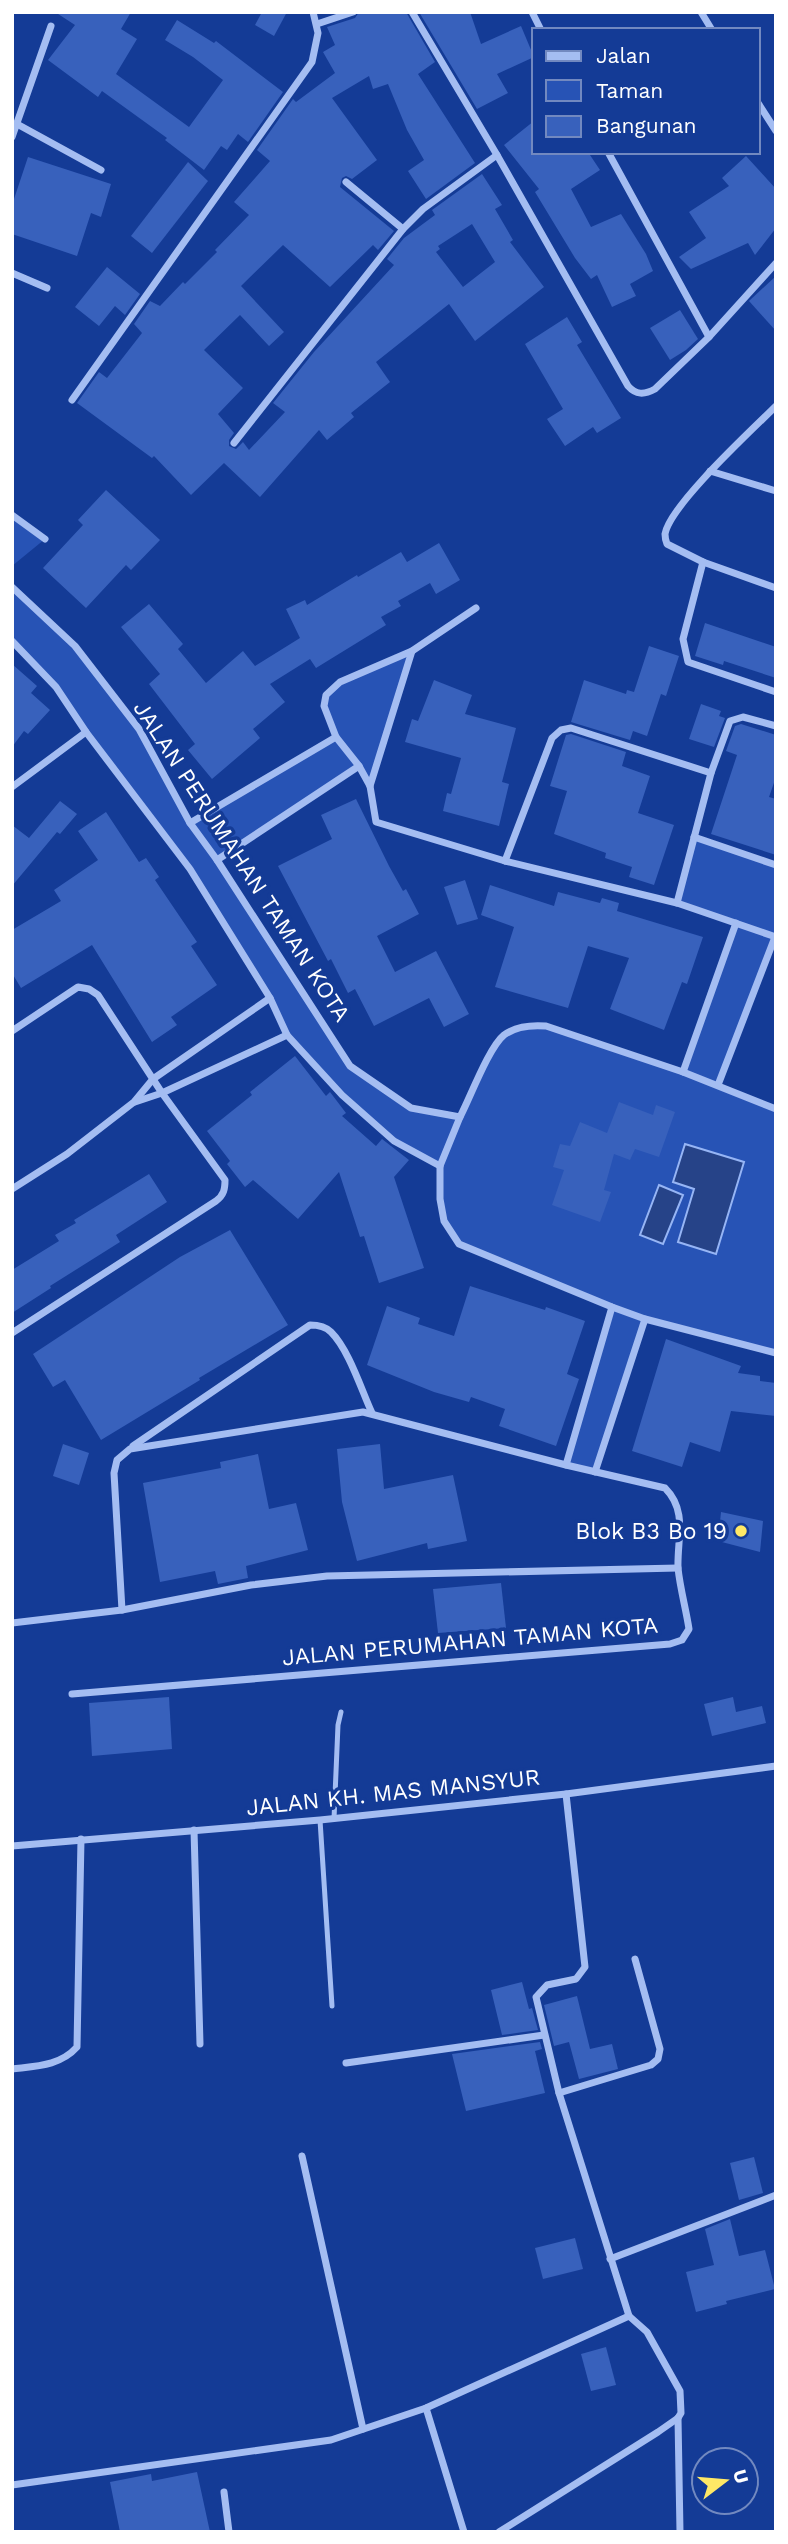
<svg xmlns="http://www.w3.org/2000/svg" width="788" height="2544" viewBox="0 0 788 2544" font-family="'Work Sans',sans-serif">
	<rect width="100%" height="100%" fill="#143b96"/>
	<g fill="#2753b5">
		<path d="M 12,515 L 45,539 L 12,566 Z"/>
		<path d="M 12,587 L 64,636 L 136,725 L 190,823 L 336,738 L 324,706 L 331,690 L 412,651 L 370,786 L 359,767 L 217,860 L 350,1066 L 411,1108 L 460,1116 L 496,1045 L 505,1035 L 534,1025 L 683,1071 L 736,923 L 677,903 L 694,837 L 776,865 L 776,937 L 718,1085 L 776,1109 L 776,1353 L 645,1319 L 595,1472 L 566,1465 L 612,1308 L 459,1244 L 444,1221 L 440,1166 L 394,1141 L 342,1095 L 287,1035 L 270,998 L 190,869 L 56,687 L 12,641 Z"/>
	</g>
	<g fill="#264388" stroke="#96b5f5" stroke-width="2">
		<path d="M 685,1144 L 744,1162 L 716,1254 L 678,1242 L 694,1189 L 673,1182 Z"/>
		<path d="M 659,1185 L 683,1195 L 663,1244 L 640,1235 Z"/>
	</g>
	<g fill="#3861bc" fill-rule="evenodd">
		<path d="M 55,12 L 131,12 L 121,29 L 137,39 L 116,74 L 189,127 L 223,80 L 193,57 L 165,40 L 177,20 L 214,43 L 216,41 L 283,92 L 248,142 L 238,134 L 227,150 L 221,146 L 204,170 L 165,140 L 167,138 L 102,91 L 98,97 L 48,60 L 75,25 Z"/>
		<path d="M 262,12 L 287,12 L 274,36 L 255,25 Z"/>
		<path d="M 359,12 L 406,12 L 435,62 L 418,74 L 475,163 L 426,199 L 408,171 L 424,160 L 407,130 L 388,84 L 373,89 L 369,76 L 332,98 L 377,160 L 352,179 L 346,176 L 342,178 L 340,187 L 394,231 L 378,250 L 373,245 L 330,287 L 283,245 L 241,286 L 284,332 L 269,346 L 240,315 L 204,350 L 243,388 L 218,414 L 234,433 L 229,440 L 229,446 L 236,449 L 243,442 L 249,450 L 285,412 L 273,403 L 314,352 L 394,265 L 387,259 L 404,238 L 435,215 L 432,210 L 482,174 L 502,205 L 495,209 L 513,240 L 510,242 L 544,287 L 475,341 L 449,304 L 376,362 L 390,382 L 351,413 L 354,417 L 327,440 L 319,430 L 260,497 L 224,463 L 191,495 L 154,456 L 152,458 L 77,403 L 99,372 L 107,378 L 142,333 L 134,324 L 150,301 L 160,306 L 183,282 L 185,284 L 217,252 L 215,250 L 249,215 L 234,202 L 270,161 L 257,150 L 293,99 L 296,102 L 335,73 L 323,52 L 335,45 L 327,27 L 355,18 ZM 472,224 L 495,262 L 463,287 L 436,252 L 440,249 L 438,246 Z"/>
		<path d="M 419,12 L 470,12 L 481,44 L 521,26 L 534,57 L 497,74 L 508,93 L 477,109 Z"/>
		<path d="M 534,121 L 534,152 L 588,152 L 600,170 L 571,189 L 591,227 L 621,214 L 646,254 L 653,271 L 630,284 L 636,296 L 612,307 L 597,275 L 591,279 L 575,258 L 535,192 L 539,189 L 504,145 Z"/>
		<path d="M 746,156 L 776,189 L 776,228 L 755,255 L 748,243 L 691,269 L 679,257 L 706,238 L 689,212 L 729,186 L 722,178 Z"/>
		<path d="M 28,157 L 111,184 L 101,217 L 91,213 L 77,256 L 12,234 L 12,205 Z"/>
		<path d="M 188,162 L 208,181 L 152,253 L 131,236 Z"/>
		<path d="M 107,267 L 140,294 L 125,315 L 115,306 L 99,326 L 75,307 Z"/>
		<path d="M 776,276 L 776,331 L 749,301 Z"/>
		<path d="M 680,310 L 698,339 L 686,350 L 670,360 L 650,328 Z"/>
		<path d="M 567,317 L 582,342 L 577,345 L 621,418 L 597,433 L 593,427 L 565,446 L 547,419 L 563,409 L 525,344 Z"/>
		<path d="M 106,490 L 160,540 L 131,570 L 126,565 L 86,608 L 43,568 L 83,525 L 78,520 Z"/>
		<path d="M 439,543 L 460,580 L 436,594 L 430,583 L 398,601 L 401,606 L 381,617 L 386,625 L 316,668 L 310,659 L 270,684 L 285,702 L 253,729 L 260,738 L 212,779 L 188,750 L 195,744 L 149,684 L 160,674 L 121,627 L 149,604 L 183,644 L 178,649 L 206,683 L 243,651 L 255,666 L 300,638 L 286,609 L 305,600 L 307,605 L 357,575 L 358,577 L 401,552 L 407,562 Z"/>
		<path d="M 705,623 L 776,647 L 776,678 L 724,661 L 723,665 L 695,656 Z"/>
		<path d="M 649,646 L 679,656 L 666,696 L 661,694 L 647,736 L 633,731 L 630,740 L 571,722 L 584,680 L 626,694 L 627,690 L 634,692 Z"/>
		<path d="M 12,664 L 37,686 L 31,693 L 50,710 L 28,734 L 24,731 L 12,747 Z"/>
		<path d="M 434,680 L 472,695 L 465,714 L 516,728 L 502,782 L 509,784 L 499,826 L 443,811 L 447,793 L 451,794 L 461,758 L 405,742 L 412,719 L 418,721 Z"/>
		<path d="M 701,704 L 721,711 L 719,716 L 725,718 L 714,747 L 689,739 Z"/>
		<path d="M 741,724 L 776,735 L 776,777 L 769,797 L 776,799 L 776,855 L 711,834 L 737,755 L 726,751 L 735,726 Z"/>
		<path d="M 571,734 L 626,752 L 622,766 L 650,776 L 638,813 L 674,825 L 654,885 L 629,877 L 632,867 L 605,858 L 606,853 L 554,834 L 567,791 L 550,786 L 566,735 Z"/>
		<path d="M 356,799 L 389,866 L 403,891 L 406,889 L 419,914 L 377,936 L 395,972 L 436,951 L 469,1014 L 444,1027 L 429,998 L 374,1026 L 355,989 L 348,993 L 331,959 L 328,961 L 278,866 L 332,839 L 321,815 Z"/>
		<path d="M 60,801 L 77,814 L 60,834 L 57,832 L 12,886 L 12,825 L 29,838 Z"/>
		<path d="M 106,812 L 139,862 L 146,858 L 159,877 L 155,880 L 197,942 L 191,946 L 217,985 L 171,1017 L 177,1025 L 152,1042 L 92,945 L 21,988 L 12,973 L 12,930 L 61,901 L 54,890 L 98,860 L 78,831 Z"/>
		<path d="M 465,880 L 478,919 L 457,925 L 444,887 Z"/>
		<path d="M 490,885 L 554,906 L 558,892 L 600,903 L 602,898 L 619,903 L 617,911 L 703,937 L 687,984 L 682,982 L 664,1030 L 610,1009 L 629,958 L 588,946 L 568,1008 L 495,987 L 514,927 L 481,915 Z"/>
		<path d="M 295,1056 L 326,1096 L 330,1092 L 346,1113 L 342,1116 L 376,1146 L 382,1139 L 409,1160 L 394,1177 L 424,1268 L 379,1283 L 364,1236 L 360,1237 L 339,1172 L 298,1219 L 253,1180 L 245,1187 L 227,1164 L 230,1161 L 207,1131 L 252,1095 L 250,1092 Z"/>
		<path d="M 619,1102 L 653,1115 L 656,1105 L 675,1112 L 659,1157 L 635,1149 L 630,1160 L 614,1154 L 604,1190 L 611,1192 L 600,1222 L 552,1205 L 564,1170 L 553,1167 L 560,1144 L 570,1146 L 580,1122 L 607,1133 Z"/>
		<path d="M 149,1174 L 167,1202 L 116,1235 L 120,1242 L 50,1286 L 51,1288 L 12,1313 L 12,1270 L 59,1241 L 55,1235 L 76,1223 L 74,1220 Z"/>
		<path d="M 230,1230 L 288,1325 L 199,1378 L 200,1380 L 101,1440 L 65,1380 L 53,1387 L 33,1354 L 180,1257 Z"/>
		<path d="M 470,1286 L 545,1310 L 546,1307 L 585,1321 L 567,1374 L 579,1379 L 556,1446 L 499,1426 L 505,1409 L 471,1397 L 469,1402 L 434,1392 L 367,1365 L 387,1306 L 420,1318 L 418,1324 L 454,1336 Z"/>
		<path d="M 666,1339 L 741,1366 L 738,1373 L 760,1376 L 760,1381 L 776,1383 L 776,1416 L 731,1411 L 720,1452 L 690,1442 L 682,1467 L 632,1451 Z"/>
		<path d="M 63,1444 L 89,1453 L 79,1485 L 53,1476 Z"/>
		<path d="M 380,1444 L 384,1489 L 453,1475 L 467,1541 L 428,1549 L 427,1543 L 357,1561 L 342,1502 L 337,1449 Z"/>
		<path d="M 258,1454 L 269,1509 L 296,1503 L 308,1550 L 246,1566 L 248,1578 L 218,1584 L 215,1571 L 160,1582 L 143,1483 L 221,1468 L 220,1462 Z"/>
		<path d="M 721,1512 L 763,1521 L 760,1552 L 718,1541 Z"/>
		<path d="M 501,1583 L 506,1628 L 438,1633 L 433,1589 Z"/>
		<path d="M 169,1697 L 172,1749 L 92,1756 L 89,1703 Z"/>
		<path d="M 733,1697 L 736,1712 L 762,1706 L 766,1723 L 712,1736 L 704,1704 Z"/>
		<path d="M 522,1982 L 529,2009 L 532,2008 L 538,2030 L 502,2035 L 491,1990 Z"/>
		<path d="M 577,1996 L 590,2049 L 612,2044 L 618,2069 L 579,2079 L 569,2042 L 554,2046 L 544,2005 Z"/>
		<path d="M 540,2042 L 542,2049 L 535,2051 L 545,2093 L 466,2111 L 452,2054 Z"/>
		<path d="M 754,2157 L 763,2193 L 739,2200 L 730,2163 Z"/>
		<path d="M 730,2219 L 739,2256 L 765,2250 L 775,2289 L 726,2301 L 727,2304 L 696,2312 L 686,2272 L 714,2265 L 705,2229 Z"/>
		<path d="M 575,2238 L 583,2269 L 543,2279 L 535,2248 Z"/>
		<path d="M 606,2347 L 616,2385 L 591,2391 L 581,2354 Z"/>
		<path d="M 197,2472 L 210,2532 L 120,2532 L 110,2482 L 151,2474 L 152,2481 Z"/>
	</g>
	<g fill="none" stroke-linecap="round" stroke-linejoin="round">
		<g stroke="#a4bdf2" stroke-width="5">
			<path d="M 334,1819 L 338,1725 L 341,1712"/>
			<path d="M 320,1820 L 332,2006"/>
		</g>
		<g stroke="#a4bdf2" stroke-width="7">
			<path d="M 412,12 L 497,155 L 628,386 C 636,395 644,395 655,389 L 709,337 L 776,263"/>
			<path d="M 532,12 L 541,30"/>
			<path d="M 701,12 L 712,30"/>
			<path d="M 317,24 L 353,12"/>
			<path d="M 758,103 L 776,131"/>
			<path d="M 17,124 L 101,170"/>
			<path d="M 12,137 L 51,26"/>
			<path d="M 608,152 L 709,337"/>
			<path d="M 346,182 L 403,229"/>
			<path d="M 12,273 L 47,288"/>
			<path d="M 72,400 L 312,62 L 318,33 L 313,12"/>
			<path d="M 776,406 C 753,429 670,505 665,534 C 665,539 665,539 667,544 L 703,562 L 776,588"/>
			<path d="M 234,443 L 403,229 L 423,209 L 497,155"/>
			<path d="M 710,471 L 776,491"/>
			<path d="M 12,515 L 45,539"/>
			<path d="M 703,562 L 683,639 L 688,662 L 776,692"/>
			<path d="M 12,587 L 75,646 L 139,729 L 190,823 L 217,860 L 350,1066 L 411,1108 L 460,1117 C 470,1098 489,1047 504,1035 C 516,1026 533,1025 546,1026 L 683,1072 L 776,1109"/>
			<path d="M 476,608 L 412,651 L 340,682 L 326,695 L 324,706 L 336,737 L 359,766 L 370,786 L 376,822 L 505,861 L 677,903 L 776,937"/>
			<path d="M 12,641 L 56,687 L 86,732 L 190,869 L 270,998 L 287,1035 L 342,1095 L 394,1141 L 440,1166"/>
			<path d="M 370,786 L 412,651"/>
			<path d="M 12,787 L 86,732"/>
			<path d="M 190,823 L 336,737"/>
			<path d="M 694,837 L 776,865"/>
			<path d="M 217,860 L 359,766"/>
			<path d="M 505,861 L 552,738 L 561,730 L 571,728 L 711,773 L 730,721 L 743,717 L 776,726"/>
			<path d="M 677,903 L 711,773"/>
			<path d="M 12,1031 L 78,987 L 89,989 L 98,995 L 162,1093 L 225,1180 C 225,1189 224,1195 216,1201 L 12,1333"/>
			<path d="M 683,1072 L 736,923"/>
			<path d="M 718,1085 L 775,937"/>
			<path d="M 135,1102 L 162,1093 L 287,1035"/>
			<path d="M 460,1117 L 440,1166 L 440,1199 L 444,1221 L 459,1244 L 612,1307 L 645,1319 L 776,1353"/>
			<path d="M 12,1189 L 67,1154 L 134,1102 L 153,1079 L 270,998"/>
			<path d="M 133,1446 L 310,1325 C 318,1325 325,1326 331,1332 C 349,1350 361,1389 372,1413"/>
			<path d="M 566,1465 L 612,1307"/>
			<path d="M 595,1472 L 645,1319"/>
			<path d="M 12,1623 L 122,1610 L 251,1585 L 327,1576 L 678,1568"/>
			<path d="M 72,1694 L 670,1644 L 682,1640 L 689,1629 C 686,1609 680,1588 678,1568 C 677,1539 688,1511 665,1488 L 566,1465 L 363,1412 L 130,1449 L 117,1460 L 114,1473 L 122,1610"/>
			<path d="M 194,1830 L 200,2044"/>
			<path d="M 12,1846 L 320,1820 L 566,1794 L 776,1766"/>
			<path d="M 346,2063 L 544,2035"/>
			<path d="M 12,2069 C 36,2066 60,2066 77,2047 L 81,1839"/>
			<path d="M 559,2093 L 651,2065 L 658,2059 L 660,2049 L 635,1959"/>
			<path d="M 302,2156 L 363,2429"/>
			<path d="M 610,2259 L 776,2195"/>
			<path d="M 426,2408 L 464,2532"/>
			<path d="M 678,2418 L 680,2532"/>
			<path d="M 12,2485 L 331,2440 L 426,2408 L 629,2316"/>
			<path d="M 224,2492 L 229,2532"/>
			<path d="M 499,2532 L 658,2432 L 678,2418 L 681,2413 L 680,2391 L 647,2332 L 629,2316 L 559,2093 L 536,1997 L 547,1985 L 576,1979 L 585,1967 L 566,1794"/>
		</g>
	</g>
	<circle fill="#ffe866" stroke="#143b96" stroke-width="2.5" cx="741" cy="1531" r="7"/>
	<g text-anchor="middle" stroke-width="7" stroke-linejoin="round" paint-order="stroke">
		<g font-size="23" fill="#fff" stroke="#143b96">
			<text transform="translate(242 861) rotate(57)" y="8">JALAN PERUMAHAN TAMAN KOTA</text>
			<text transform="translate(470 1641) rotate(-5)" y="8">JALAN PERUMAHAN TAMAN KOTA</text>
			<text transform="translate(393 1792) rotate(-6)" y="8">JALAN KH. MAS MANSYUR</text>
		</g>
		<g font-size="23" fill="#fff" stroke="#143b96" text-anchor="end">
			<text x="727" y="1539">Blok B3 Bo 19</text>
		</g>
	</g>
	<rect width="788" height="2544" fill="none" stroke="#ffffff" stroke-width="28"/>
	<rect x="532" y="28" width="228" height="126" fill="#143b96" stroke="#7289c0" stroke-width="2"/>
	<rect x="546" y="51" width="35" height="10" fill="#a4bdf2" stroke="#7289c0" stroke-width="2"/>
	<text x="596" y="63" font-size="21" fill="#ffffff">Jalan</text>
	<rect x="546" y="80" width="35" height="21" fill="#2753b5" stroke="#7289c0" stroke-width="2"/>
	<text x="596" y="98" font-size="21" fill="#ffffff">Taman</text>
	<rect x="546" y="116" width="35" height="21" fill="#3861bc" stroke="#7289c0" stroke-width="2"/>
	<text x="596" y="133" font-size="21" fill="#ffffff">Bangunan</text>
	<g transform="translate(725 2481) rotate(74)"><circle r="33" fill="#143b96" stroke="#7289c0" stroke-width="2"/>
	<path d="M0-5L12 26L0 18L-12 26Z" fill="#ffe866"/>
	<text y="-10" font-size="19" font-weight="bold" text-anchor="middle" fill="#ffffff">U</text>
	</g>
</svg>
